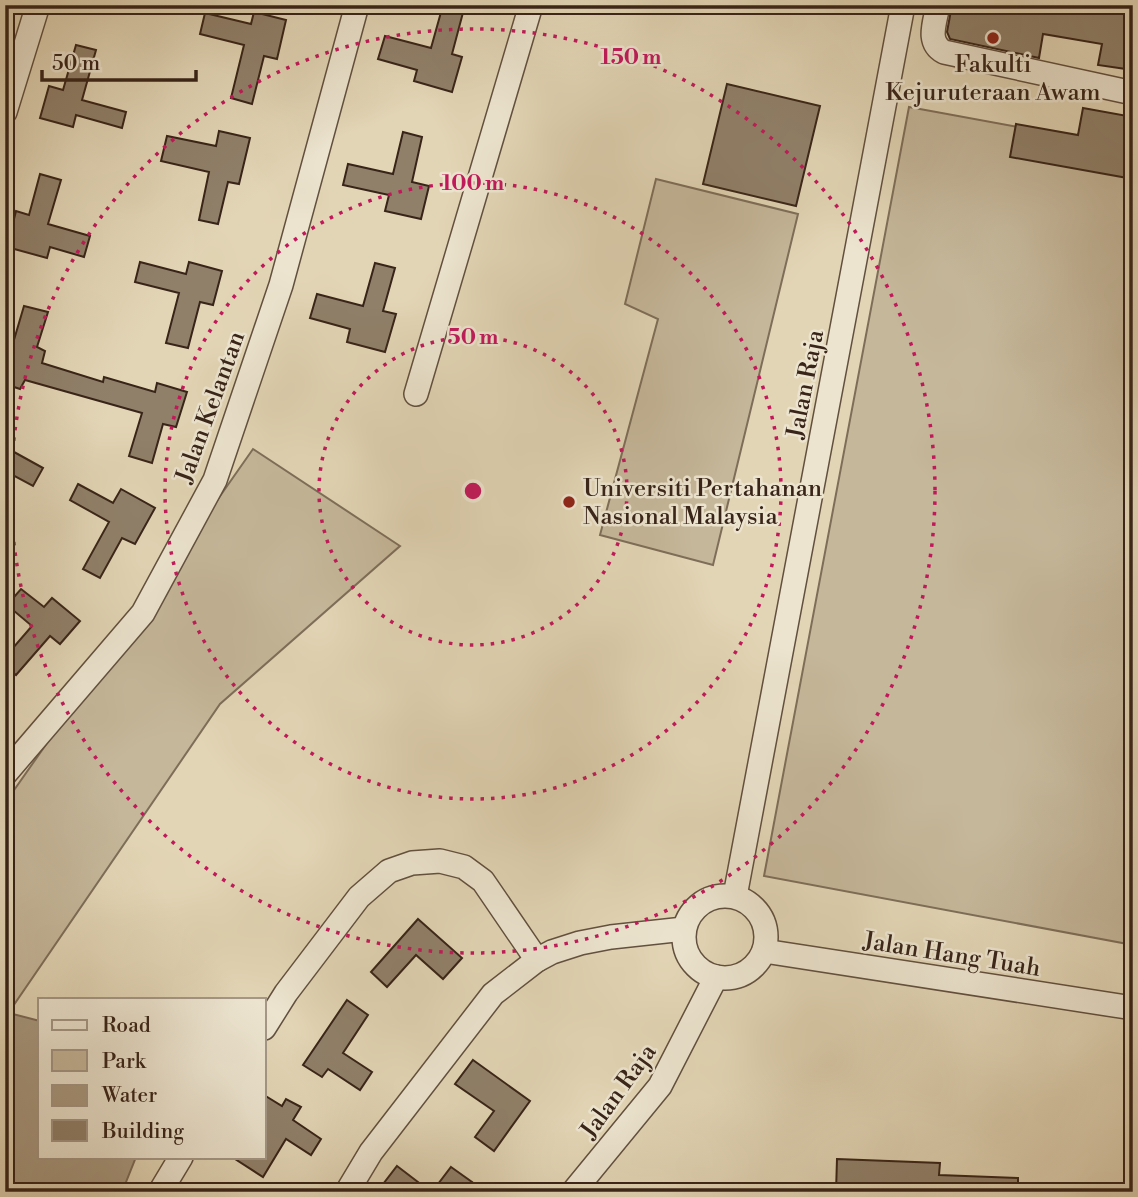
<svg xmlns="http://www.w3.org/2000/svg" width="1138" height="1197" viewBox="0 0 1138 1197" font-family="'Libre Bodoni',serif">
	<rect width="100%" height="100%" fill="#e2d5b5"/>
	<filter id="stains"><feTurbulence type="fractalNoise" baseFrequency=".00286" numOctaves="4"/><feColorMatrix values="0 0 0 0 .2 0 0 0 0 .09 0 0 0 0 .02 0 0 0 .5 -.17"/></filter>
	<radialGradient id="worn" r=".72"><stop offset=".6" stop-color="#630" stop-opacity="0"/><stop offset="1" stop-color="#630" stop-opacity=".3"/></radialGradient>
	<g fill="#c5b79a" stroke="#7e6e59" stroke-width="2">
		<path d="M 909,107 L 1133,148 L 1133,945 L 764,876 Z"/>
		<path d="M 656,179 L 798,214 L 713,565 L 600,535 L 658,319 L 625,304 Z"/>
		<path d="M 253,449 L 400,546 L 220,704 L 9,1012 L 5,1012 L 5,803 Z"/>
	</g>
	<path fill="#a89980" stroke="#7b6a56" stroke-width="2" d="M 5,1012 L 40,1021 L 40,1157 L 136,1157 L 122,1192 L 5,1192 Z"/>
	<g fill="#90806a" stroke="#382418" stroke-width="2">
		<path d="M 443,5 L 465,5 L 452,54 L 462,57 L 452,92 L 414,81 L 417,70 L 378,59 L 385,36 L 431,48 Z"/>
		<path d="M 952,5 L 1133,5 L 1133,70 L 1098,65 L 1102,44 L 1043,34 L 1039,58 L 950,39 L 947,32 Z"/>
		<path d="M 254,12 L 286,20 L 277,59 L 264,56 L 252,104 L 231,98 L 244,45 L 200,34 L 205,13 L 251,24 Z"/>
		<path d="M 76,45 L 96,50 L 82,100 L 126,112 L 122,128 L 76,115 L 73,127 L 40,118 L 49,86 L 63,90 Z"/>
		<path d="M 727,84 L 820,106 L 796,206 L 703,184 Z"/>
		<path d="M 1083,108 L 1133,117 L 1133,179 L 1010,157 L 1016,124 L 1078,135 Z"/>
		<path d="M 219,131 L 250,138 L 239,184 L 228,182 L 218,224 L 199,220 L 209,172 L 161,161 L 167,136 L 216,146 Z"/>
		<path d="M 403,132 L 422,137 L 412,182 L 429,186 L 421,219 L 385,211 L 389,195 L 343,185 L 348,164 L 393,174 Z"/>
		<path d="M 40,174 L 61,180 L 48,224 L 90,236 L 84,257 L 50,247 L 47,258 L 7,247 L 16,211 L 29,215 Z"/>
		<path d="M 140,262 L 186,274 L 189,262 L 222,271 L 213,305 L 200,302 L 188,348 L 166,343 L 179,293 L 135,282 Z"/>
		<path d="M 375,263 L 395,268 L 383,311 L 396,314 L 385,352 L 347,342 L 350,329 L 310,318 L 317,294 L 363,306 Z"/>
		<path d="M 24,306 L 48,312 L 37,347 L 45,351 L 42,363 L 103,382 L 104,377 L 155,392 L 157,383 L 187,392 L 176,427 L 163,424 L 152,463 L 129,456 L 142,413 L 25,380 L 20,389 L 5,384 L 5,348 L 11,350 Z"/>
		<path d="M 5,447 L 43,468 L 33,486 L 5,471 Z"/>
		<path d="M 78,484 L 113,503 L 121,489 L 155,508 L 135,544 L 122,538 L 100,578 L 83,569 L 109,522 L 70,500 Z"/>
		<path d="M 21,589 L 44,607 L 52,598 L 80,621 L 60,644 L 50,636 L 16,675 L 5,666 L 5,657 L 32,626 L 7,605 Z"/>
		<path d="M 418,919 L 462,958 L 443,979 L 416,955 L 387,987 L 371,972 Z"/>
		<path d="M 347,1000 L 368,1015 L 343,1053 L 372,1072 L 360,1090 L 328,1069 L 322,1077 L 303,1065 Z"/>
		<path d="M 473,1060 L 530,1101 L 494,1151 L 475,1137 L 494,1111 L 455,1084 Z"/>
		<path d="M 264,1095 L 282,1106 L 286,1099 L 301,1107 L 293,1120 L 321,1139 L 311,1155 L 286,1139 L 263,1177 L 232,1157 L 264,1157 Z"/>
		<path d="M 837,1159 L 940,1163 L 939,1175 L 1018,1178 L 1018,1192 L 836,1192 Z"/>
		<path d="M 397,1166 L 431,1192 L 377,1192 Z"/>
		<path d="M 451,1167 L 472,1182 L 465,1192 L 432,1192 Z"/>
	</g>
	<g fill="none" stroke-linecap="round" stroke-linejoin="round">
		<g stroke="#62503f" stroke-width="26">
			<g id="minor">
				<path d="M 938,5 C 935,23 926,42 944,52 L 1133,93"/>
				<path d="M 5,112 L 38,5"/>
				<path d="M 416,394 L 531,5"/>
				<path d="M 5,774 L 143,613 L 215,480 L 281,285 L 357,5"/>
				<circle cx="725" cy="937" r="41"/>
				<path d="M 735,896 L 903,5"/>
				<path d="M 764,951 L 1133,1008"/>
				<path d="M 264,1028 L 286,993 L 359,897 L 389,871 L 412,863 L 440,861 L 464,867 L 483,881 L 537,960"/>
				<path d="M 160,1192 L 181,1157"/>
				<path d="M 347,1192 L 371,1152 L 493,994 L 537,960 L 552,952 L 580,943 L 611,937 L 684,929"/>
				<path d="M 573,1192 L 660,1086 L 716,977"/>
			</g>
		</g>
		<use href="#minor" stroke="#ece4cf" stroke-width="23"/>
	</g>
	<g fill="none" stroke="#c2185b" stroke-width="3.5" stroke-dasharray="3.5 7">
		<circle cx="473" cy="491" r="154"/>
		<circle cx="473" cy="491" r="308"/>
		<circle cx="473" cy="491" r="462"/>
	</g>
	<g fill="#8f2418" stroke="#ece4cf" stroke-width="2.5">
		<circle cx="993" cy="38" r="7"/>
		<circle cx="569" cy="502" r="7"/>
	</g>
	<g text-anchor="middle" stroke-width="5" stroke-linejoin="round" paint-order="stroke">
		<g font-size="24" fill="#382418" stroke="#ece4cf">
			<text x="993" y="72">Fakulti<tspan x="993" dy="28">Kejuruteraan Awam</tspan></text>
			<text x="583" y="496" text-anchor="start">Universiti Pertahanan<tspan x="583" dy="28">Nasional Malaysia</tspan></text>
		</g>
		<g font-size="24" fill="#382418" stroke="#ece4cf">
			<text transform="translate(805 384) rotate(-79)" y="8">Jalan Raja</text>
			<text transform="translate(210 407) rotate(-70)" y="8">Jalan Kelantan</text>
			<text transform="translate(952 954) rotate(9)" y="8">Jalan Hang Tuah</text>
			<text transform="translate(618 1091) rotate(-54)" y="8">Jalan Raja</text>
		</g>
	</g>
	<circle cx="473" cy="491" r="10" fill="#c2185b" stroke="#ece4cf" stroke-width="3.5"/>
	<g font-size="21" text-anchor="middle" font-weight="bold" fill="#c2185b" stroke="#ece4cf" stroke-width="5" stroke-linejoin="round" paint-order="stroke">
		<text x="631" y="64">150 m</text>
		<text x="473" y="190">100 m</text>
		<text x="473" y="344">50 m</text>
	</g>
	<rect width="1138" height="1197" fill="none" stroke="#e2d5b5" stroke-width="28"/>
	<rect x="7" y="7" width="1124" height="1183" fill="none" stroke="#382418" stroke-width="3.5"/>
	<rect x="14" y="14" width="1110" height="1169" fill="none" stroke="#382418" stroke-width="2"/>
	<rect x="38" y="998" width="228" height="161" fill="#ece4cf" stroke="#a49786" stroke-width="2"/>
	<rect x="52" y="1020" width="35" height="10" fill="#ece4cf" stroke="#a49786" stroke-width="2"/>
	<text x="102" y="1032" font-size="21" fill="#382418">Road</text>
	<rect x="52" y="1050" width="35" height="21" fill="#c5b79a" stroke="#a49786" stroke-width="2"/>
	<text x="102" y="1068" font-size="21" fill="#382418">Park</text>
	<rect x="52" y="1085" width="35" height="21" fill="#a89980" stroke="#a49786" stroke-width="2"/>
	<text x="102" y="1102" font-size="21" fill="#382418">Water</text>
	<rect x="52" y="1120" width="35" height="21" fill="#90806a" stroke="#a49786" stroke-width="2"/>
	<text x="102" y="1138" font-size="21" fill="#382418">Building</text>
	<path d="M42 70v10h154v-10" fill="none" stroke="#382418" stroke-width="3.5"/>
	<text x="52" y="70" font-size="21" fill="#382418" stroke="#ece4cf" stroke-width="5" paint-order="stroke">50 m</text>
	<rect width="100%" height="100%" filter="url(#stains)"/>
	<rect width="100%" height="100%" fill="url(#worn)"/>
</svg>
